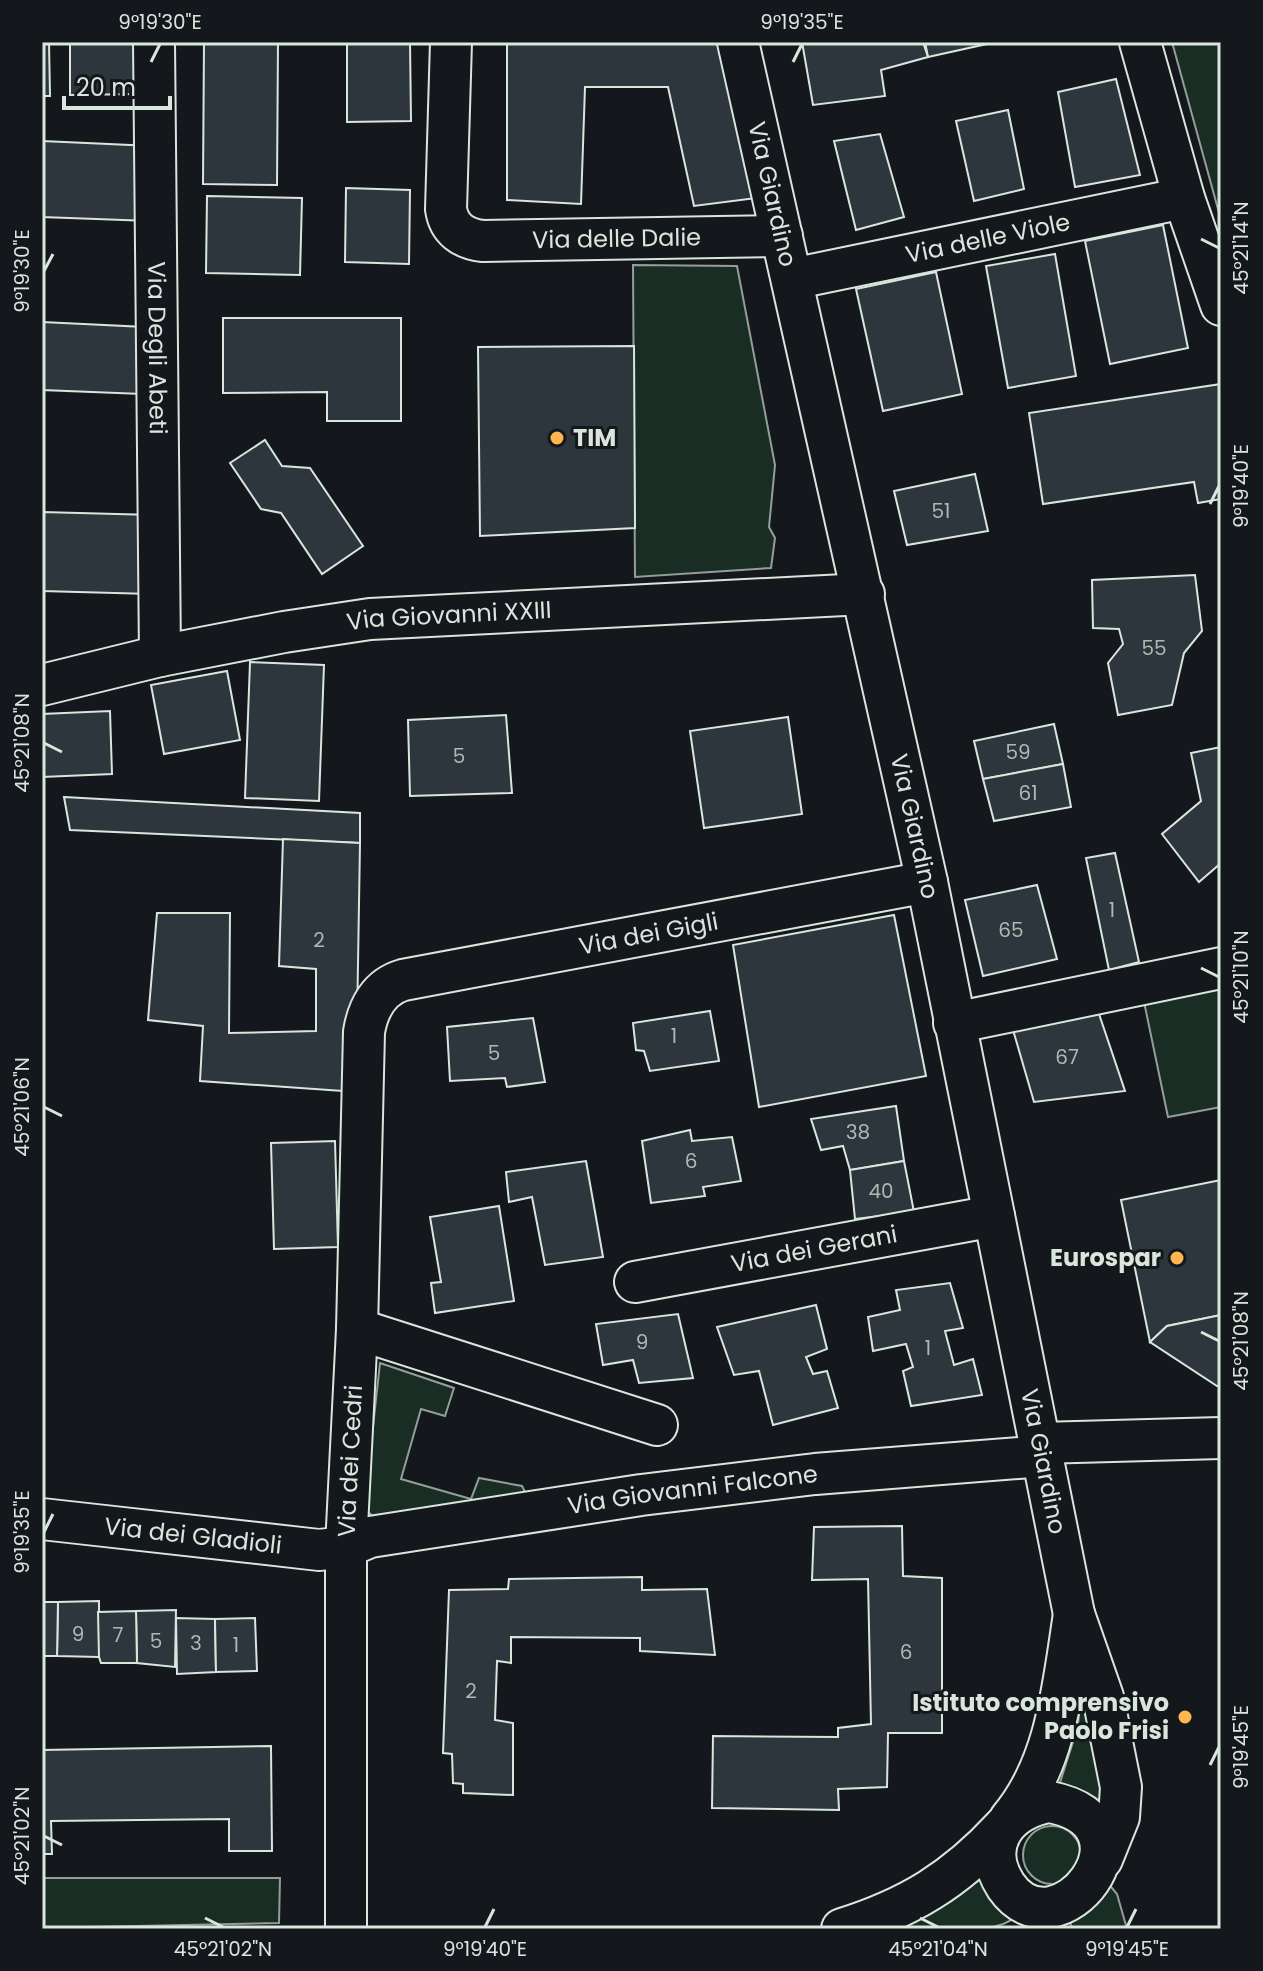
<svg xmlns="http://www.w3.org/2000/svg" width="1263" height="1971" viewBox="0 0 1263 1971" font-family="Poppins,sans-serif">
	<rect width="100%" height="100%" fill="#14181c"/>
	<g fill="#1a2d24" stroke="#939e99" stroke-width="2">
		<path d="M 1172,42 L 1221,42 L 1221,220 Z"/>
		<path d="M 633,265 L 737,266 L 775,465 L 769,527 L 775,538 L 771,568 L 635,577 Z"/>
		<path d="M 1221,981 L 1221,1107 L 1168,1117 L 1143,997 Z"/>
		<path d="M 380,1363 L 454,1388 L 445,1416 L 421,1409 L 401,1479 L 471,1499 L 479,1478 L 522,1486 L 526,1494 L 387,1516 L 373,1516 L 364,1509 Z"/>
		<path d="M 1081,1688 L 1103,1790 L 1098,1811 L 1058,1789 L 1078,1726 Z"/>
		<circle cx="1052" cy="1855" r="29"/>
		<path d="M 983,1875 L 1016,1916 C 995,1938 921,1929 891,1929 L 948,1902 Z"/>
		<path d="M 42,1878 L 280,1878 L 279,1923 L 42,1928 Z"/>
		<path d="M 1107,1882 L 1117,1894 L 1127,1929 L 1072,1929 L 1069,1918 Z"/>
	</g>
	<g fill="#2c363c" stroke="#d8e6dc" stroke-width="2">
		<path d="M 42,42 L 49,42 L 50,96 L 42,96 Z"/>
		<path d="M 70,42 L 143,42 L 143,94 L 70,95 Z"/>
		<path d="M 204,42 L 278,42 L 277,185 L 203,184 Z"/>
		<path d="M 347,42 L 410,42 L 411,121 L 347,122 Z"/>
		<path d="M 507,42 L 729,42 L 764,197 L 694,206 L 668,87 L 585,87 L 581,204 L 507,200 Z"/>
		<path d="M 802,42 L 923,42 L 928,57 L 881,70 L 885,96 L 813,105 Z"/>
		<path d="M 925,42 L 996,42 L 928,57 Z"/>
		<path d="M 1116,79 L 1140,175 L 1075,187 L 1058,92 Z"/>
		<path d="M 1008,110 L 1024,189 L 974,201 L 956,121 Z"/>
		<path d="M 880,134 L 904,217 L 856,230 L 834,141 Z"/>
		<path d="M 42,141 L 152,146 L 150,221 L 42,217 Z"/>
		<path d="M 346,188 L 410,190 L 409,264 L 345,262 Z"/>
		<path d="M 207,196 L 302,198 L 300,275 L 206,273 Z"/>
		<path d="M 1163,225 L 1188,348 L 1110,364 L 1085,241 Z"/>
		<path d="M 1055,254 L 1076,376 L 1008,388 L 986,266 Z"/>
		<path d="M 936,272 L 962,394 L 883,411 L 856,289 Z"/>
		<path d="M 223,318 L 401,318 L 401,421 L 327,421 L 327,392 L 223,393 Z"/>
		<path d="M 42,322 L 145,327 L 142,394 L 42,390 Z"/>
		<path d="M 634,346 L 635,528 L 480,536 L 478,347 Z"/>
		<path d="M 1221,384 L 1221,499 L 1198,503 L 1194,482 L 1043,504 L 1029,413 Z"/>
		<path d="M 265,440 L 282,466 L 310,468 L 363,546 L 322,574 L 281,513 L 261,509 L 230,463 Z"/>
		<path d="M 975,474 L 988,531 L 907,545 L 894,491 Z"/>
		<path d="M 42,512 L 153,515 L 151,594 L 42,591 Z"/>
		<path d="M 1195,575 L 1202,631 L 1184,653 L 1172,705 L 1118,715 L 1108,663 L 1123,644 L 1119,629 L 1093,628 L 1092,580 Z"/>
		<path d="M 250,662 L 324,665 L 319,801 L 245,798 Z"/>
		<path d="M 227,671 L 240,740 L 164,754 L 151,685 Z"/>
		<path d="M 110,711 L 112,774 L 42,777 L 42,714 Z"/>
		<path d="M 506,715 L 512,793 L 410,796 L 408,720 Z"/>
		<path d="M 788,717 L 802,814 L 704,828 L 690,731 Z"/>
		<path d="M 1054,724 L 1063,764 L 983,779 L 974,741 Z"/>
		<path d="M 1221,747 L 1221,863 L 1199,882 L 1162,834 L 1201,801 L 1191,753 Z"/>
		<path d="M 1063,764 L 1071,807 L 994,821 L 983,779 Z"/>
		<path d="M 64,797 L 360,813 L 360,843 L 70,830 Z"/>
		<path d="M 283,839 L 360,843 L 356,1084 L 343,1091 L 200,1081 L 203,1026 L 148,1020 L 157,913 L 230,913 L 229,1033 L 316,1031 L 316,969 L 279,966 Z"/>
		<path d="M 1115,853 L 1139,962 L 1109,970 L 1086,858 Z"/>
		<path d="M 1037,885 L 1057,959 L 983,976 L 965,900 Z"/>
		<path d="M 894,915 L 926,1076 L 759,1107 L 733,945 Z"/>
		<path d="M 1097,1008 L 1125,1091 L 1034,1102 L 1011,1023 Z"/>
		<path d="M 710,1011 L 719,1061 L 650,1071 L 644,1051 L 636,1050 L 633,1023 Z"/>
		<path d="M 533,1018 L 545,1082 L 507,1087 L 505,1078 L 450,1081 L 447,1027 Z"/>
		<path d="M 896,1106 L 904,1161 L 850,1170 L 843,1146 L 821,1150 L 811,1119 Z"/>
		<path d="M 690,1130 L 692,1141 L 732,1137 L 741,1181 L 703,1187 L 705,1196 L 651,1203 L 642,1141 Z"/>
		<path d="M 335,1141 L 338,1247 L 274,1249 L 271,1143 Z"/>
		<path d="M 586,1161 L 603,1257 L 545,1265 L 532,1197 L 509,1202 L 506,1172 Z"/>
		<path d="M 904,1161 L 914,1212 L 855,1219 L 850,1170 Z"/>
		<path d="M 1221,1180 L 1221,1315 L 1167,1326 L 1150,1342 L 1121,1200 Z"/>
		<path d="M 499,1206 L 514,1301 L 435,1313 L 431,1283 L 441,1282 L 430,1217 Z"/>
		<path d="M 950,1283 L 963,1328 L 945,1331 L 954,1365 L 973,1359 L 982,1395 L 911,1406 L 903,1371 L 913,1367 L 906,1344 L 873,1351 L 868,1317 L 900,1310 L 896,1290 Z"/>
		<path d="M 816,1305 L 827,1349 L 806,1357 L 813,1374 L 827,1371 L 838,1408 L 773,1425 L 759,1371 L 734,1375 L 717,1327 Z"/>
		<path d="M 678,1314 L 693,1378 L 639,1383 L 633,1360 L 603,1365 L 596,1324 Z"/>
		<path d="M 1221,1315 L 1221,1386 L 1217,1386 L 1150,1342 L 1167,1326 Z"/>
		<path d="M 902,1526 L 903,1576 L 942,1578 L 942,1733 L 888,1733 L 887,1787 L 838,1789 L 839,1810 L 712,1808 L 713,1736 L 838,1737 L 838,1728 L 871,1724 L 868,1579 L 812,1580 L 814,1527 Z"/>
		<path d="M 642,1577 L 642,1590 L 707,1589 L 715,1655 L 640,1651 L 640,1638 L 511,1637 L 511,1663 L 497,1661 L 495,1720 L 513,1723 L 513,1795 L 463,1793 L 463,1784 L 453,1783 L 452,1754 L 443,1753 L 449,1590 L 508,1589 L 509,1579 Z"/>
		<path d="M 99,1601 L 99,1657 L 57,1656 L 58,1602 Z"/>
		<path d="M 42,1602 L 58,1602 L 57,1656 L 42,1656 Z"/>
		<path d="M 176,1610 L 175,1667 L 137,1663 L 136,1611 Z"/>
		<path d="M 136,1611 L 137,1663 L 101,1663 L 99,1657 L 98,1612 Z"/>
		<path d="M 176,1618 L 215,1619 L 216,1672 L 177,1674 Z"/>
		<path d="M 255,1618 L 257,1671 L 216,1672 L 215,1619 Z"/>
		<path d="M 271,1746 L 272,1851 L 229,1851 L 229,1819 L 51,1821 L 52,1854 L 42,1854 L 42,1750 Z"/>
	</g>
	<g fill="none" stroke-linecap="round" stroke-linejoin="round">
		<g stroke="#d8e6dc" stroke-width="44">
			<g id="minor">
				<path id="s1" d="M 154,42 L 160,656"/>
				<path id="s2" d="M 451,42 L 446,209 C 449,229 463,239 483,241 L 782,236"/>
				<path id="s3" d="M 738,42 L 927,882 L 1074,1614 L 1103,1697 L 1121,1787 L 1119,1817 L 1102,1859"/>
				<path d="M 1140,42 L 1184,198 L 1221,305"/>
				<path id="s4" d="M 792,279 L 1184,198"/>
				<path id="s5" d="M 42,685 L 160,656 L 284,632 L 370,619 L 864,594"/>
				<path d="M 954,1023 L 1221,968"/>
				<path id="s6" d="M 635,1282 L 994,1216"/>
				<path d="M 357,1329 L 657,1425"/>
				<path d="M 1040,1443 L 1221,1438"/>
				<path id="s7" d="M 42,1519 L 319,1550 L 346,1547 L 370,1537 L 641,1495 L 815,1474 L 1044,1456"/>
				<path d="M 1050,1802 C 1164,1824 1057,1960 1006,1886 C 979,1845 1007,1808 1050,1802 Z"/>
				<path d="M 1010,1819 C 1057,1763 1063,1684 1074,1614"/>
				<path id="s8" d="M 346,1929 L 346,1547 L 357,1329 L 364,1032 C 368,1008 379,987 403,980 L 927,882"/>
				<path d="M 842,1929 C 909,1908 955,1880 1003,1828"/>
			</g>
		</g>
		<use href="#minor" stroke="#14181c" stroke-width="40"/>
	</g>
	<path fill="none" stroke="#d8e6dc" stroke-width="3" d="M 151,62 L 160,44M 793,62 L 802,44M 1201,239 L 1219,248M 44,271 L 53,254M 1210,504 L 1219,486M 44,743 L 62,752M 1201,968 L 1219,977M 44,1107 L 62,1116M 1201,1332 L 1219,1341M 44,1532 L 53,1514M 1210,1765 L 1219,1747M 44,1836 L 62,1845M 205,1918 L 223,1927M 920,1918 L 938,1927M 485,1927 L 494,1909M 1127,1927 L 1136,1909"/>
	<g fill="#ffb74d" stroke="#14181c" stroke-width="3">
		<circle cx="557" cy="438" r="8"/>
		<circle cx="1177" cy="1258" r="8"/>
		<circle cx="1185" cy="1717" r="8"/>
	</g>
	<g text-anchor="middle" stroke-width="6" stroke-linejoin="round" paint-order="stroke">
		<g font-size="20" fill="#adbab4">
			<text x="941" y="518">51</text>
			<text x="1154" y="655">55</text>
			<text x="1018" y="759">59</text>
			<text x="459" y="763">5</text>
			<text x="1028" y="800">61</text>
			<text x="1112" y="917">1</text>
			<text x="1011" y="937">65</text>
			<text x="319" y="947">2</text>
			<text x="674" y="1043">1</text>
			<text x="494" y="1060">5</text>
			<text x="1067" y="1064">67</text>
			<text x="858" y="1139">38</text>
			<text x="691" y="1168">6</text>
			<text x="881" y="1198">40</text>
			<text x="642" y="1349">9</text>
			<text x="928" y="1355">1</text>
			<text x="78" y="1641">9</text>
			<text x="118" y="1642">7</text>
			<text x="156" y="1648">5</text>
			<text x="196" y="1650">3</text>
			<text x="236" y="1652">1</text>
			<text x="906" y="1659">6</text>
			<text x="471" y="1698">2</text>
		</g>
		<g font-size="24" fill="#d8e6dc" stroke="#14181c">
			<text dy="8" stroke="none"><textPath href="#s3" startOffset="156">Via Giardino</textPath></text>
			<text dy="8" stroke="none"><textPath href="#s2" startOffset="354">Via delle Dalie</textPath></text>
			<text dy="8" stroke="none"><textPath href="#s4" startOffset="200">Via delle Viole</textPath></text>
			<text dy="8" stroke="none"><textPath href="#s1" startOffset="306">Via Degli Abeti</textPath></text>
			<text dy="8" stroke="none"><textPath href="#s5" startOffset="414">Via Giovanni XXIII</textPath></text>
			<text dy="8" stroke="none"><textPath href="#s3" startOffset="804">Via Giardino</textPath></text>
			<text dy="8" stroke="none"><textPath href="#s8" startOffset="1216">Via dei Gigli</textPath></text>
			<text dy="8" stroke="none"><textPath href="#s6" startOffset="182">Via dei Gerani</textPath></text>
			<text dy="8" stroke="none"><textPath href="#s3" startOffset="1452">Via Giardino</textPath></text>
			<text dy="8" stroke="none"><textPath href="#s8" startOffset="468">Via dei Cedri</textPath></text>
			<text dy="8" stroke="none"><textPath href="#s7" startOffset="658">Via Giovanni Falcone</textPath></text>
			<text dy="8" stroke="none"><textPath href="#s7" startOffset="152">Via dei Gladioli</textPath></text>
		</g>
		<g font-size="24" font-weight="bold" fill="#d8e6dc" stroke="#14181c" text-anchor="end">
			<text x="573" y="446" text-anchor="start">TIM</text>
			<text x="1161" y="1266">Eurospar</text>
			<text x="1169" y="1711">Istituto comprensivo<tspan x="1169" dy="28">Paolo Frisi</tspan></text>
		</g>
	</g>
	<rect width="1263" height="1971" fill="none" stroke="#14181c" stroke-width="88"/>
	<path d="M64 96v12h106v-12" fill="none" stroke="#d8e6dc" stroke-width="4"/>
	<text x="76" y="96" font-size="24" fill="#d8e6dc" stroke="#14181c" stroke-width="6" paint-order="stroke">20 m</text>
	<rect x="44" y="44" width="1175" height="1883" fill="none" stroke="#d8e6dc" stroke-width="3"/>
	<g font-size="20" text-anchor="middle" fill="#d8e6dc">
		<text x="160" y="29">9°19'30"E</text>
		<text x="802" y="29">9°19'35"E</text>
		<text transform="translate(1241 248) rotate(-90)" y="7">45°21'14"N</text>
		<text transform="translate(22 271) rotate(-90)" y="7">9°19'30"E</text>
		<text transform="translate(1241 486) rotate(-90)" y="7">9°19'40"E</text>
		<text transform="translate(22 743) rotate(-90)" y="7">45°21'08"N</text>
		<text transform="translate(1241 977) rotate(-90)" y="7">45°21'10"N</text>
		<text transform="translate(22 1107) rotate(-90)" y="7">45°21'06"N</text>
		<text transform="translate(1241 1341) rotate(-90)" y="7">45°21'08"N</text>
		<text transform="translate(22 1532) rotate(-90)" y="7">9°19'35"E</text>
		<text transform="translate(1241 1747) rotate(-90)" y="7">9°19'45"E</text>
		<text transform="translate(22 1836) rotate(-90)" y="7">45°21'02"N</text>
		<text x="223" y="1956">45°21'02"N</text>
		<text x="485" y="1956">9°19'40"E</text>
		<text x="938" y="1956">45°21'04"N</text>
		<text x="1127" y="1956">9°19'45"E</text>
	</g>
</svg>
